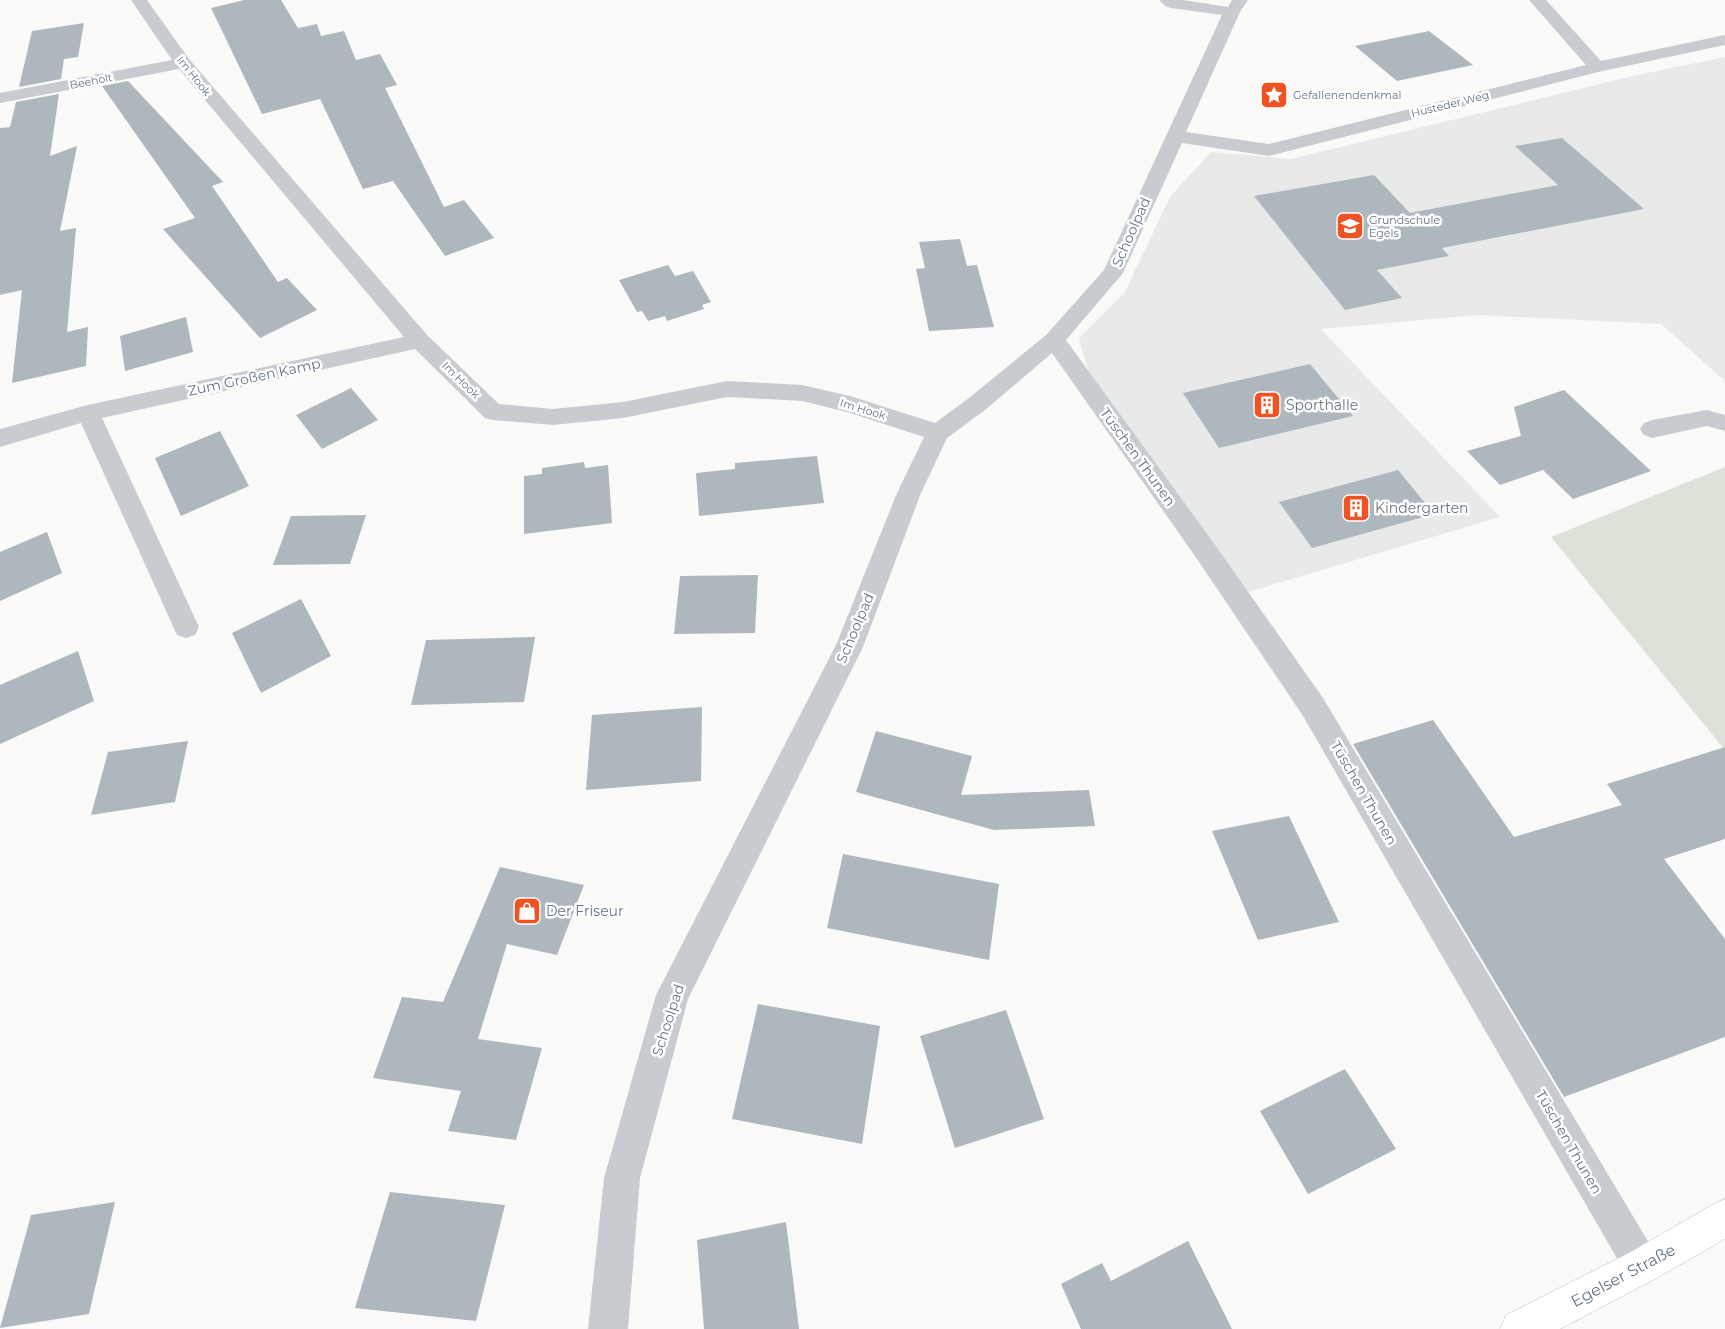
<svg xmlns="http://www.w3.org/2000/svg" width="1725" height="1329" viewBox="0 0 1725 1329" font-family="Montserrat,sans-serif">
	<rect width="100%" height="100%" fill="#fafaf8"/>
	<path fill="#e8e9e9" d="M 1725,57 L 1725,381 L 1661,324 L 1477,315 L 1321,329 L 1500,517 L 1245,593 L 1091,380 L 1079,338 L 1125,292 L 1170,197 L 1211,152 L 1291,159 L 1637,75 Z"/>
	<path fill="#dce2d8" d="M 1725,467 L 1725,750 L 1551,537 Z"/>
	<g fill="#aeb7bd">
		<path d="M 244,0 L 281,0 L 298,28 L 317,24 L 321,36 L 344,31 L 356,60 L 380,54 L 397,85 L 385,88 L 444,207 L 464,200 L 494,238 L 445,256 L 393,181 L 363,189 L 320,99 L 262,114 L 211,8 Z"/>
		<path d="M 84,23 L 78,57 L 64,59 L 61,79 L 19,87 L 32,31 Z"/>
		<path d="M 1429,31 L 1473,65 L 1397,81 L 1355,46 Z"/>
		<path d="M 128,81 L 223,182 L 212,186 L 278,282 L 287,278 L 317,310 L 260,338 L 163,229 L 195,218 L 102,86 Z"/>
		<path d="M 59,94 L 50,156 L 77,146 L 60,231 L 76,228 L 67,332 L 88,327 L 86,366 L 12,383 L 22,290 L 0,295 L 0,128 L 10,127 L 16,102 Z"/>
		<path d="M 1562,138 L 1644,209 L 1442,248 L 1449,256 L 1377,270 L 1402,298 L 1345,310 L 1254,196 L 1374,175 L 1410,213 L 1558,185 L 1515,146 Z"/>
		<path d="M 960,239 L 967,266 L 977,265 L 994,327 L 929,331 L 916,269 L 925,268 L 919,242 Z"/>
		<path d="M 668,265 L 675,276 L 693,271 L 711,302 L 702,305 L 704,309 L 667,321 L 665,316 L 648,321 L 642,311 L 637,312 L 619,280 Z"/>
		<path d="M 186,317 L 193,352 L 125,371 L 120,336 Z"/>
		<path d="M 1310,364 L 1353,416 L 1219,448 L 1183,393 Z"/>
		<path d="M 351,388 L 378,420 L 322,449 L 296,415 Z"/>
		<path d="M 1564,390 L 1651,471 L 1573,499 L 1543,470 L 1500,485 L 1467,451 L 1521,436 L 1514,407 Z"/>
		<path d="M 220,431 L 249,486 L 181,516 L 155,458 Z"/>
		<path d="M 817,456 L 824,503 L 699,516 L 696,473 L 735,469 L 735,463 Z"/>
		<path d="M 584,462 L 585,468 L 608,465 L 612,523 L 524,534 L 524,476 L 542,474 L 542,468 Z"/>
		<path d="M 1398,470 L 1434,514 L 1312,548 L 1279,502 Z"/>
		<path d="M 366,515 L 350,564 L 273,565 L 291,516 Z"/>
		<path d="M 47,532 L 62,573 L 0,601 L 0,552 Z"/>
		<path d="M 758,575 L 755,633 L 674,634 L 680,576 Z"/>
		<path d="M 301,599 L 331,656 L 261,693 L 232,633 Z"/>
		<path d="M 535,637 L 524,702 L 411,705 L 426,640 Z"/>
		<path d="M 78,651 L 94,701 L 0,744 L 0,685 Z"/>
		<path d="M 702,707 L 701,781 L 586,790 L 592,715 Z"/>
		<path d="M 1433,720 L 1514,837 L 1622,805 L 1607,784 L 1725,747 L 1725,839 L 1664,859 L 1725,939 L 1725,1037 L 1564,1097 L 1353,744 Z"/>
		<path d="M 876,731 L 972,756 L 961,795 L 1089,790 L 1095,826 L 994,830 L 856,792 Z"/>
		<path d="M 188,741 L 175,802 L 91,815 L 108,752 Z"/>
		<path d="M 1289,816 L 1339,922 L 1258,940 L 1212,831 Z"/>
		<path d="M 843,854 L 999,884 L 989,960 L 827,928 Z"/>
		<path d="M 500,867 L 584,885 L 557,955 L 507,944 L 478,1039 L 542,1048 L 516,1140 L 448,1131 L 461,1091 L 373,1078 L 402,997 L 443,1002 Z"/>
		<path d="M 758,1004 L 880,1026 L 862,1144 L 732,1119 Z"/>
		<path d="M 1006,1010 L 1044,1119 L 955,1148 L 920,1036 Z"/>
		<path d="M 1345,1069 L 1396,1149 L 1308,1194 L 1260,1111 Z"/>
		<path d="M 390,1192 L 505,1205 L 476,1321 L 355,1308 Z"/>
		<path d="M 115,1202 L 89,1314 L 0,1328 L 31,1215 Z"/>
		<path d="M 786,1222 L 799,1329 L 704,1329 L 697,1240 Z"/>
		<path d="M 1188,1241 L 1232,1329 L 1081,1329 L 1061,1284 L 1102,1263 L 1111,1281 Z"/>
	</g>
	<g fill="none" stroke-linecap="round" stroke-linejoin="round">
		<g stroke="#bbbfc3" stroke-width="1">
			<path id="major" d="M 1725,1199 L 1725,1239 L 1655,1279 L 1560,1329 L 1500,1329 L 1506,1315 L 1629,1253 L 1712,1205 Z"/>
		</g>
		<g fill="#c8ccd0" fill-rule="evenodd">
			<path d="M 131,0 L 147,0 L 189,59 L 428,336 L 499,404 L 553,409 L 623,402 L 727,381 L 802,385 L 850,396 L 935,423 L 969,398 L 1046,335 L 1104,270 L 1222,15 L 1171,8 L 1165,6 L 1159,0 L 1183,0 L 1228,7 L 1232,0 L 1248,0 L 1240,12 L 1186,132 L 1269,144 L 1586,65 L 1529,0 L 1546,0 L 1601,61 L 1725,35 L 1725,45 L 1598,72 L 1269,156 L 1182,143 L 1123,273 L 1066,340 L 1213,542 L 1323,698 L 1655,1253 L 1661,1266 L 1655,1279 L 1642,1285 L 1629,1279 L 1303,716 L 1195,556 L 1052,353 L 985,410 L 947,438 L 921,493 L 863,647 L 688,999 L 640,1178 L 628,1329 L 588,1329 L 604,1178 L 656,995 L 836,645 L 897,493 L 924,437 L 847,412 L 802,401 L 727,397 L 623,418 L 553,425 L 493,420 L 485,418 L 415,349 L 102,418 L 199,627 L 195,635 L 186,638 L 177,635 L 81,423 L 0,447 L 0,429 L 88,405 L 404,337 L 179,69 L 0,103 L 0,93 L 172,60 Z"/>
			<path d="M 1707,410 L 1725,415 L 1725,431 L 1707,426 L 1652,438 L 1644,435 L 1640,429 L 1644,423 L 1652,420 Z"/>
		</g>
		<use href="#major" fill="#fff" fill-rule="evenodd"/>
	</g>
	<defs>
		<g id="sight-square" transform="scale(1.4375)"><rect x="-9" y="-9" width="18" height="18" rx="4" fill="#f05322" stroke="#fff"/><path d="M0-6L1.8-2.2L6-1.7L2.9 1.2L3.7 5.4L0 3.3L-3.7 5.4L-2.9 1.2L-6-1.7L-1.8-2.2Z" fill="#fff"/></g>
		<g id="school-square" transform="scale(1.4375)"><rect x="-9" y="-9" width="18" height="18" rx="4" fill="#f05322" stroke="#fff"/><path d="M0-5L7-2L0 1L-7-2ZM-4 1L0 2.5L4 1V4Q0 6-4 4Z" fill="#fff"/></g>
		<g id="building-square" transform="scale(1.4375)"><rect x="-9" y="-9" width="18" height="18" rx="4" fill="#f05322" stroke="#fff"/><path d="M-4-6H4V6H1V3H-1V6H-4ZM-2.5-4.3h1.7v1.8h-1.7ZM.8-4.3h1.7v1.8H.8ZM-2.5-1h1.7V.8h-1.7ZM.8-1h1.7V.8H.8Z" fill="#fff"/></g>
		<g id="shop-square" transform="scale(1.4375)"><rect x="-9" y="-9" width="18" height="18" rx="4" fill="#f05322" stroke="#fff"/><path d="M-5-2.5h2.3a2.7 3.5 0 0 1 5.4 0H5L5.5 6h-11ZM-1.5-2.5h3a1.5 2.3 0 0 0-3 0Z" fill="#fff"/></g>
	</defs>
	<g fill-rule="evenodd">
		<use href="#sight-square" x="1274" y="95"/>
		<use href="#school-square" x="1350" y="226"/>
		<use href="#building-square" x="1267" y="405"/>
		<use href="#building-square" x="1356" y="508"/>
		<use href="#shop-square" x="527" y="911"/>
	</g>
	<g text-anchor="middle" stroke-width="5" stroke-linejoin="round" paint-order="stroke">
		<g font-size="11" fill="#637685" stroke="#fff">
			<text transform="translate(194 76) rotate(51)" y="4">Im Hook</text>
			<text transform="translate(91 81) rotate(-11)" y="4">Beeholt</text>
			<text transform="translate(1450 104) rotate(-14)" y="4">Husteder Weg</text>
			<text transform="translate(461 380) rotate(44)" y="4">Im Hook</text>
			<text transform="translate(863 409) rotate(17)" y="4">Im Hook</text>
		</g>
		<g font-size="11" fill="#637685" stroke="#fff" text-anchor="start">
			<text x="1293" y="99">Gefallenendenkmal</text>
			<text x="1369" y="224">Grundschule<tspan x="1369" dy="13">Egels</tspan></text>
		</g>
		<g font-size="14" fill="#637685" stroke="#fff">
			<text transform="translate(1131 232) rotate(-66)" y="5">Schoolpad</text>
			<text transform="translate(254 377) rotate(-12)" y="5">Zum Großen Kamp</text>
			<text transform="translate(1138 457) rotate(54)" y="5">Tüschen Thunen</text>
			<text transform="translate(855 628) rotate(-67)" y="5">Schoolpad</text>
			<text transform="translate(1364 793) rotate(60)" y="5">Tüschen Thunen</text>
			<text transform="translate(668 1020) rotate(-72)" y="5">Schoolpad</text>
			<text transform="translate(1569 1142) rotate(60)" y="5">Tüschen Thunen</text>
		</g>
		<g font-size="14" fill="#637685" stroke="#fff" text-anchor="start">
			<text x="1286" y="410">Sporthalle</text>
			<text x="1375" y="513">Kindergarten</text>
			<text x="546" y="916">Der Friseur</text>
		</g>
		<g font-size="16" fill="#637685" stroke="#fff">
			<text transform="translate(1623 1275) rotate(-28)" y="6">Egelser Straße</text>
		</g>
	</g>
</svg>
